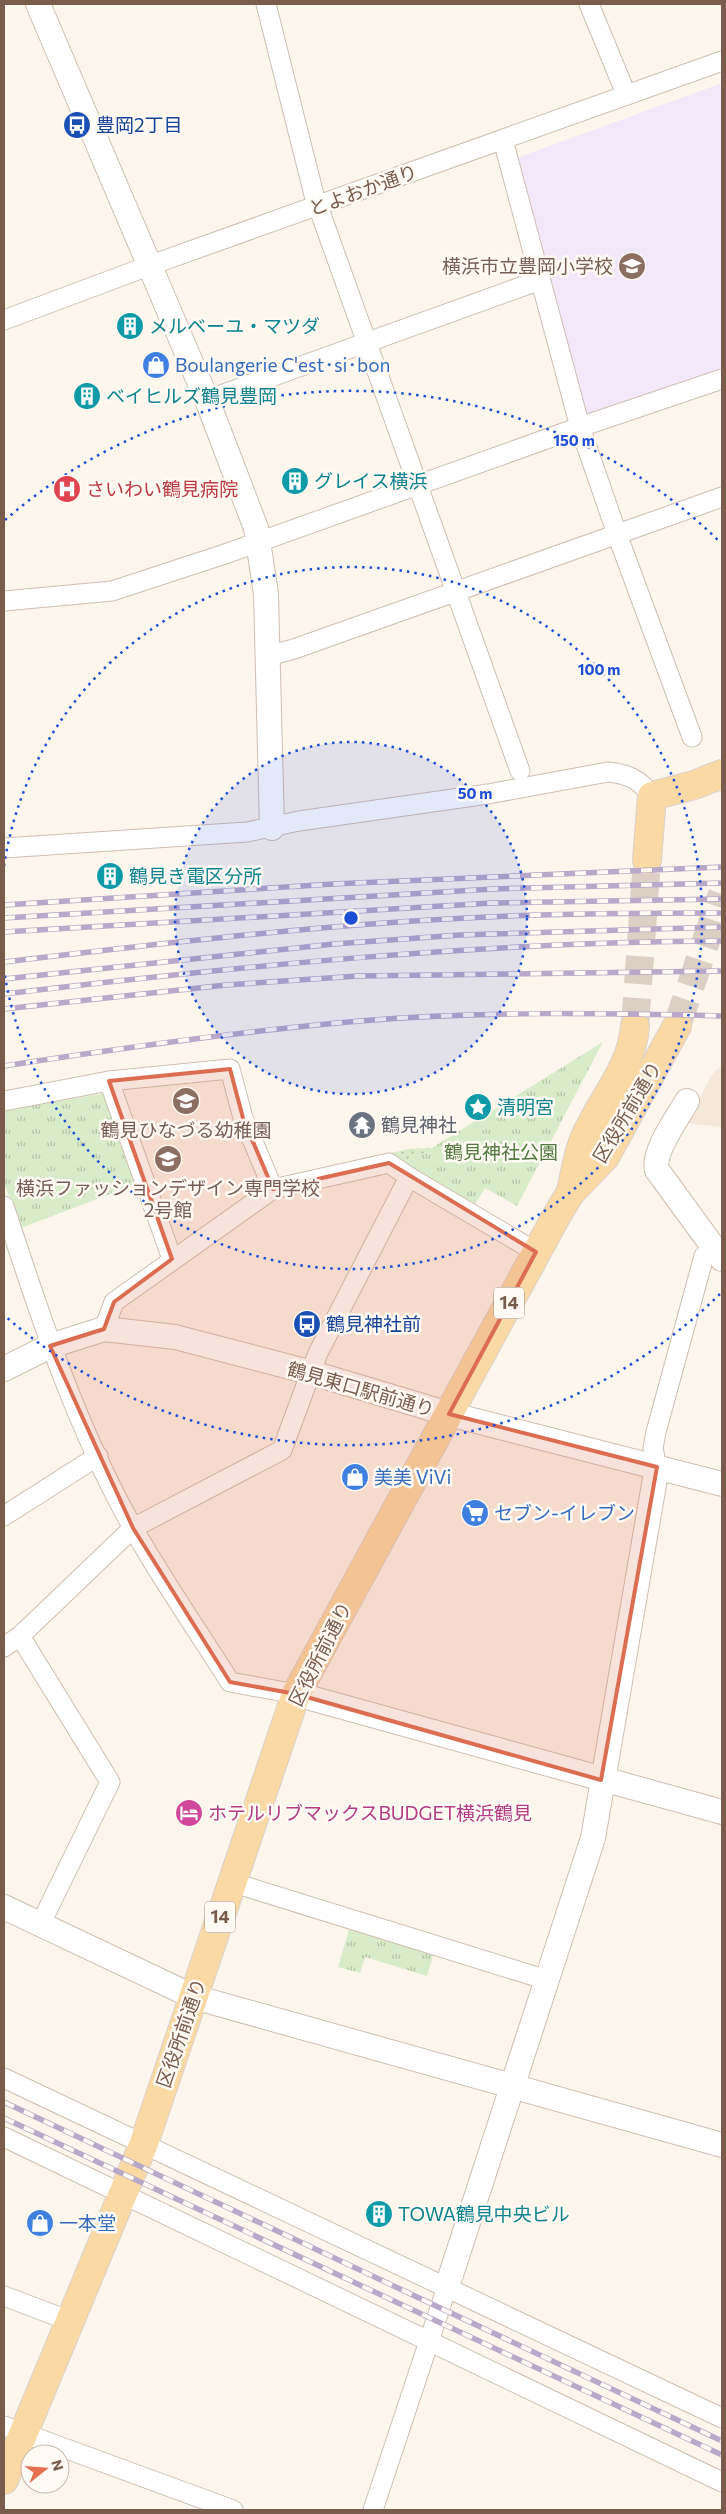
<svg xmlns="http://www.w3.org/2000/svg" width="726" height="2514" viewBox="0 0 726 2514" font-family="Commissioner,'Noto Sans JP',sans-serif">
	<defs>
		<pattern id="grass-dots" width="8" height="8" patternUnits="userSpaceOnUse" patternTransform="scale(1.25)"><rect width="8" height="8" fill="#d8ecc9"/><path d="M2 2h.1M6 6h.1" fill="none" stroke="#b4c2a5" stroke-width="1.8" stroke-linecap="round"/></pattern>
		<pattern id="park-tufts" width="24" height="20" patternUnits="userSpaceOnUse" patternTransform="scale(1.25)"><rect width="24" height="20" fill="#d8ecc9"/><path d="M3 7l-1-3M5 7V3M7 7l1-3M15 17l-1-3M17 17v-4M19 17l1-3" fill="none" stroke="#b4c2a5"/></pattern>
	</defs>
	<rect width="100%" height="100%" fill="#fdf6ec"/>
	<path fill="#f5e8da" d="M 722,1066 L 722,1127 L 686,1123 L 713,1073 Z"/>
	<path fill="#f3e8fa" d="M 722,83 L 722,372 L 590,421 L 582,414 L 514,159 Z"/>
	<path fill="url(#grass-dots)" d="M 432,1148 L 404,1165 L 388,1154 L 408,1149 Z"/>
	<g fill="url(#park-tufts)">
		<path d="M 603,1042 L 517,1206 L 485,1188 L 473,1208 L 404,1165 Z"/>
		<path d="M 106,1093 L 139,1183 L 21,1228 L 4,1183 L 4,1111 Z"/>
		<path d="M 350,1926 L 434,1952 L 427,1976 L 365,1957 L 360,1973 L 338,1967 Z"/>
	</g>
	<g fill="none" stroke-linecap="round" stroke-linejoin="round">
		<g stroke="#dcd0c4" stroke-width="28" stroke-dasharray="28 14" stroke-linecap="butt">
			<path d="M 635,1026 L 647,860"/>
			<path d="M 677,1026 L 722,894"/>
		</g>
		<g stroke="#d1beb0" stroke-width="21">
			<g id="minor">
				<path d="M 266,4 L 314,195 L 520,771"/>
				<path d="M 589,4 L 626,94"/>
				<path d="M 503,140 L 580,427 L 617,534 L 692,737"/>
				<path d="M 4,320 L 151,265 L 722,61"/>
				<path d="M 207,400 L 540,280"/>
				<path d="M 4,601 L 112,591 L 225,554 L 580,427 L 722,379"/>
				<path d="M 268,656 L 294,649 L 722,497"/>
				<path d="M 4,848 L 247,832 L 299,821 L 488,794 L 608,772 C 628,774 639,779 652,796"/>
				<path d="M 109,1081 L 172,1259"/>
				<path d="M 4,1101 L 109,1081 L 230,1069 L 243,1118 L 273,1189"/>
				<path d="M 4,1206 C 40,1316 76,1427 133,1528 C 163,1581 198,1631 230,1682 L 296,1694"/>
				<path d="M 104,1329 L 114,1302 L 273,1189 L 389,1163 L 409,1177"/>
				<path d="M 657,1467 L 653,1448 L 656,1432 L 704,1256 L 715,1249"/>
				<path d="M 4,1516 L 98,1456"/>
				<path d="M 20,1636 L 110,1782 L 40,1925"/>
				<path d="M 4,1647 L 20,1636 L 133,1528 L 282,1450 L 318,1353 L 409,1177 L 536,1252"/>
				<path d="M 231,1882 L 547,1980"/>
				<path d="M 4,2078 L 722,2418"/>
				<path d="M 4,2137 L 722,2482"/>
				<path d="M 4,2296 L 70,2321"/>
				<path d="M 4,2426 L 233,2510"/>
				<path d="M 373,2510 L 447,2287"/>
			</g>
		</g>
		<g stroke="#d1beb0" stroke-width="26">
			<g id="tertiary">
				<path d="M 38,4 L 207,400 L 256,528 L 266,594 L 272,828"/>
				<path d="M 687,1101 C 678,1117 652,1152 657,1170 L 722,1259"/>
				<path d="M 4,1369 L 50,1346 L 104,1329 L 175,1337 L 309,1372 L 449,1414 L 722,1484"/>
				<path d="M 296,1694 L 722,1812"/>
				<path d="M 4,1907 L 194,1997 L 722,2145"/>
				<path d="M 447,2287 L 593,1838 L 657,1467"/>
			</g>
		</g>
		<g stroke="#dad1cd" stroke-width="30">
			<g id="primary">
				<path d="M 647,860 L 652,796 L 694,785 L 722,774"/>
				<path d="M 571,1191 C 575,1175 577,1157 583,1142 C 598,1103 632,1070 635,1026"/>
				<path d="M 4,2480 L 144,2143 L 296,1694 L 557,1215 L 571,1192 L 605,1157 L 677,1026"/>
			</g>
		</g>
		<use href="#minor" stroke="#fff" stroke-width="19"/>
		<use href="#tertiary" stroke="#fff" stroke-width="24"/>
		<use href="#primary" stroke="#fbd9a5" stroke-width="28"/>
		<g stroke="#b9a8c9" stroke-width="5.5">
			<g id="rail">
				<path d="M 4,905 L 333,884 L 722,867"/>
				<path d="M 4,918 L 493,889 L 722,883"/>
				<path d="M 4,932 L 492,903 L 722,899"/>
				<path d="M 4,962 C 165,943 326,924 488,917 C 566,913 644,913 722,913"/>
				<path d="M 4,979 L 334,944 L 460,935 L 722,927"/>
				<path d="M 4,994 C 243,966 481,942 722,941"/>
				<path d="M 4,1009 L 226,985 L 358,976 L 722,971"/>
				<path d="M 4,1066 C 122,1048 241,1031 360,1021 C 480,1011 602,1013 722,1016"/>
				<path d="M 4,2102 L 722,2441"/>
				<path d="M 4,2118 L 722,2455"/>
			</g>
		</g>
		<use href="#rail" stroke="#fffaf3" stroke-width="4" stroke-dasharray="11" stroke-linecap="butt"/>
	</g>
	<path fill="#dc6d51" fill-opacity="0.2" stroke="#dc6d51" stroke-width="4" stroke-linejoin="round" d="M 230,1069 L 243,1118 L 273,1189 L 389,1163 L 536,1252 L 449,1414 L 657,1467 L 601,1780 L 296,1694 L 230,1682 L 133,1528 L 50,1346 L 104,1329 L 114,1302 L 172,1259 L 109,1081 Z"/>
	<circle cx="351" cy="918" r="176" fill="#1d4ed8" fill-opacity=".12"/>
	<g fill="none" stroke="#1d4ed8" stroke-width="2.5" stroke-dasharray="2.5 5">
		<circle cx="351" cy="918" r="176"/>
		<path d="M4 866A351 351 0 1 1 4 970"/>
		<path d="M720 1294A527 527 0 0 1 5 1316M5 520A527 527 0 0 1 720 542"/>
	</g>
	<defs>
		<g id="bus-disc" transform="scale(1.4375)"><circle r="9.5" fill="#1a4fb4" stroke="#fffaf3"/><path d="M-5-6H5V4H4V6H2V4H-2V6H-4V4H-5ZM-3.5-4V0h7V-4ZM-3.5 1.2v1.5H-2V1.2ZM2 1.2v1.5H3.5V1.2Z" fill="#fff"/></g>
		<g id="school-disc" transform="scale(1.4375)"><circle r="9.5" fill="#8d6e63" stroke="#fffaf3"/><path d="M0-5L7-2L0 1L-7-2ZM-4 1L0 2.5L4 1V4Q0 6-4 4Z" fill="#fff"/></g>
		<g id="building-disc" transform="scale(1.4375)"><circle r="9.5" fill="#0f9aa8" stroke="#fffaf3"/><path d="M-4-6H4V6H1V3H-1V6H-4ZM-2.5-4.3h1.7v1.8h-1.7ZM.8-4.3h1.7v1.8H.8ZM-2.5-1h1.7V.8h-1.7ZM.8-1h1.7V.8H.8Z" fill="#fff"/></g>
		<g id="shop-disc" transform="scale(1.4375)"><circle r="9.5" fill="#3f7fe0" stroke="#fffaf3"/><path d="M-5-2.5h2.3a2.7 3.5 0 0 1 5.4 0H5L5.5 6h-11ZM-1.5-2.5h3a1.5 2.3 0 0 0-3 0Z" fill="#fff"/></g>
		<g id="hospital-disc" transform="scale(1.4375)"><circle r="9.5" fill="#e0444e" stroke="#fffaf3"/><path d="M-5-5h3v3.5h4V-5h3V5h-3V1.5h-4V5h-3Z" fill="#fff"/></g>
		<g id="sight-disc" transform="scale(1.4375)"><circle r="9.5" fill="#0f9aa8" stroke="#fffaf3"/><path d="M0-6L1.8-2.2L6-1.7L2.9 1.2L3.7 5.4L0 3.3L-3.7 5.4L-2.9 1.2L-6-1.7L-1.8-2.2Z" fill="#fff"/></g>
		<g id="temple-disc" transform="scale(1.4375)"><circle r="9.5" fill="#6b7280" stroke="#fffaf3"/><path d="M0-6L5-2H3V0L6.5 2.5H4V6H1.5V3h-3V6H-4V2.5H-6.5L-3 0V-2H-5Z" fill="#fff"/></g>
		<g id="university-disc" transform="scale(1.4375)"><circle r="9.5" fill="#8d6e63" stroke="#fffaf3"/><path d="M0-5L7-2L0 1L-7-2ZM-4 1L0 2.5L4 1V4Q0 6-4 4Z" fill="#fff"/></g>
		<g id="supermarket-disc" transform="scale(1.4375)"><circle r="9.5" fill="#3f7fe0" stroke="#fffaf3"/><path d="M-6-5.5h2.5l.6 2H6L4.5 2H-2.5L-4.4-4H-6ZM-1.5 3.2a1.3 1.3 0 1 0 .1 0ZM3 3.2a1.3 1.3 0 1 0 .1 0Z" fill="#fff"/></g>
		<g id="hotel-disc" transform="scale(1.4375)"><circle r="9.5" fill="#d1479c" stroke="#fffaf3"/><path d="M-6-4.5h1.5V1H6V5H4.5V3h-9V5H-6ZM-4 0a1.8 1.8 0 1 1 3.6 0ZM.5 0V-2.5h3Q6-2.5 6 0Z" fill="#fff"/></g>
	</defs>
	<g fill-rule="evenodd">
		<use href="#bus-disc" x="77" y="125"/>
		<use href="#school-disc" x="632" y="266"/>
		<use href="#building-disc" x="130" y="326"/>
		<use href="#shop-disc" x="156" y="365"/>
		<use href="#building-disc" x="87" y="396"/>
		<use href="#building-disc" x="295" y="481"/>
		<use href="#hospital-disc" x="67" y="489"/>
		<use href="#building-disc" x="110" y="876"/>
		<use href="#school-disc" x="186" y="1101"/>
		<use href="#sight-disc" x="478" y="1107"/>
		<use href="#temple-disc" x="362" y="1125"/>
		<use href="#university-disc" x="168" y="1159"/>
		<use href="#bus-disc" x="307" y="1324"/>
		<use href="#shop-disc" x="355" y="1477"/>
		<use href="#supermarket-disc" x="475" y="1513"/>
		<use href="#hotel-disc" x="189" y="1813"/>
		<use href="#building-disc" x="379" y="2214"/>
		<use href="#shop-disc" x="40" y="2223"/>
	</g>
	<g text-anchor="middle" stroke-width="5" stroke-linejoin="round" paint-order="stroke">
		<g fill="#fffaf3" stroke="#a28b7f" stroke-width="1">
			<rect x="494" y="1287.5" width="30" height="31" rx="4"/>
			<rect x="205" y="1901.5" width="30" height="31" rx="4"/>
		</g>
		<g font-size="18" font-weight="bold" fill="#7a5c4d">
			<text x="509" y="1309">14</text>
			<text x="220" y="1923">14</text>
		</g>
		<g font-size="19" fill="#164399" stroke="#fffaf3" text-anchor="start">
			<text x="96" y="132">豊岡2丁目</text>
			<text x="326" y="1331">鶴見神社前</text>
		</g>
		<g font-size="19" fill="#7a5c4d" stroke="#fffaf3">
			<text transform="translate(363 190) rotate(-20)" y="7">とよおか通り</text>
			<text transform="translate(627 1112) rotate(-59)" y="7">区役所前通り</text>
			<text transform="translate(361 1389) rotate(16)" y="7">鶴見東口駅前通り</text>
			<text transform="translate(320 1654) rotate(-63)" y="7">区役所前通り</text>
			<text transform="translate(181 2033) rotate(-71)" y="7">区役所前通り</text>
		</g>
		<g font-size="19" fill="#785e54" stroke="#fffaf3">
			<text x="613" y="273" text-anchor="end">横浜市立豊岡小学校</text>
			<text x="186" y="1137">鶴見ひなづる幼稚園</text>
			<text x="168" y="1195">横浜ファッションデザイン専門学校<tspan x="168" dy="22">2号館</tspan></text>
		</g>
		<g font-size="19" fill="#0d838f" stroke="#fffaf3" text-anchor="start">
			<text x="149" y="333">メルベーユ・マツダ</text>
			<text x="106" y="403">ベイヒルズ鶴見豊岡</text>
			<text x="314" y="488">グレイス横浜</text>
			<text x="129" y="883">鶴見き電区分所</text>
			<text x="497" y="1114">清明宮</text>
			<text x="398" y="2221">TOWA鶴見中央ビル</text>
		</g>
		<g font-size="19" fill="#366cbe" stroke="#fffaf3" text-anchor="start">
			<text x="175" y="372">Boulangerie C'est･si･bon</text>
			<text x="374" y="1484">美美 ViVi</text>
			<text x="494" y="1520">セブン-イレブン</text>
			<text x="59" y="2230">一本堂</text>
		</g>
		<g font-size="19" fill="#be3a42" stroke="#fffaf3" text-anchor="start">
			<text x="86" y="496">さいわい鶴見病院</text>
		</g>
		<g font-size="19" fill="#5b616d" stroke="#fffaf3" text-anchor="start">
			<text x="381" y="1132">鶴見神社</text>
		</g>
		<g font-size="19" fill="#537a41" stroke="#fffaf3">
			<text x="501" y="1159">鶴見神社公園</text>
		</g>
		<g font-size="19" fill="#b23c85" stroke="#fffaf3" text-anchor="start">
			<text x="208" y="1820">ホテルリブマックスBUDGET横浜鶴見</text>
		</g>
	</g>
	<circle cx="351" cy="918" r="8" fill="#1d4ed8" stroke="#fffaf3" stroke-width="2.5"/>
	<g font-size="15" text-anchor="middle" font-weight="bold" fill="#1d4ed8" stroke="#fffaf3" stroke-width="5" stroke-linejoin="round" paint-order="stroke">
		<text x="574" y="446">150 m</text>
		<text x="599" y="675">100 m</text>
		<text x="475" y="799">50 m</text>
	</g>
	<rect width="726" height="2514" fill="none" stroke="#7a5c4d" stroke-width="10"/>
	<g transform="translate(45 2469) rotate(73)"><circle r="24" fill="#fffaf3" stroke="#cabbb1"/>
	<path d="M0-4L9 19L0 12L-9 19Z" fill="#e76f51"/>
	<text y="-8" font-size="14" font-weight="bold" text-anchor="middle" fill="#7a5c4d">N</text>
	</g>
</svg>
